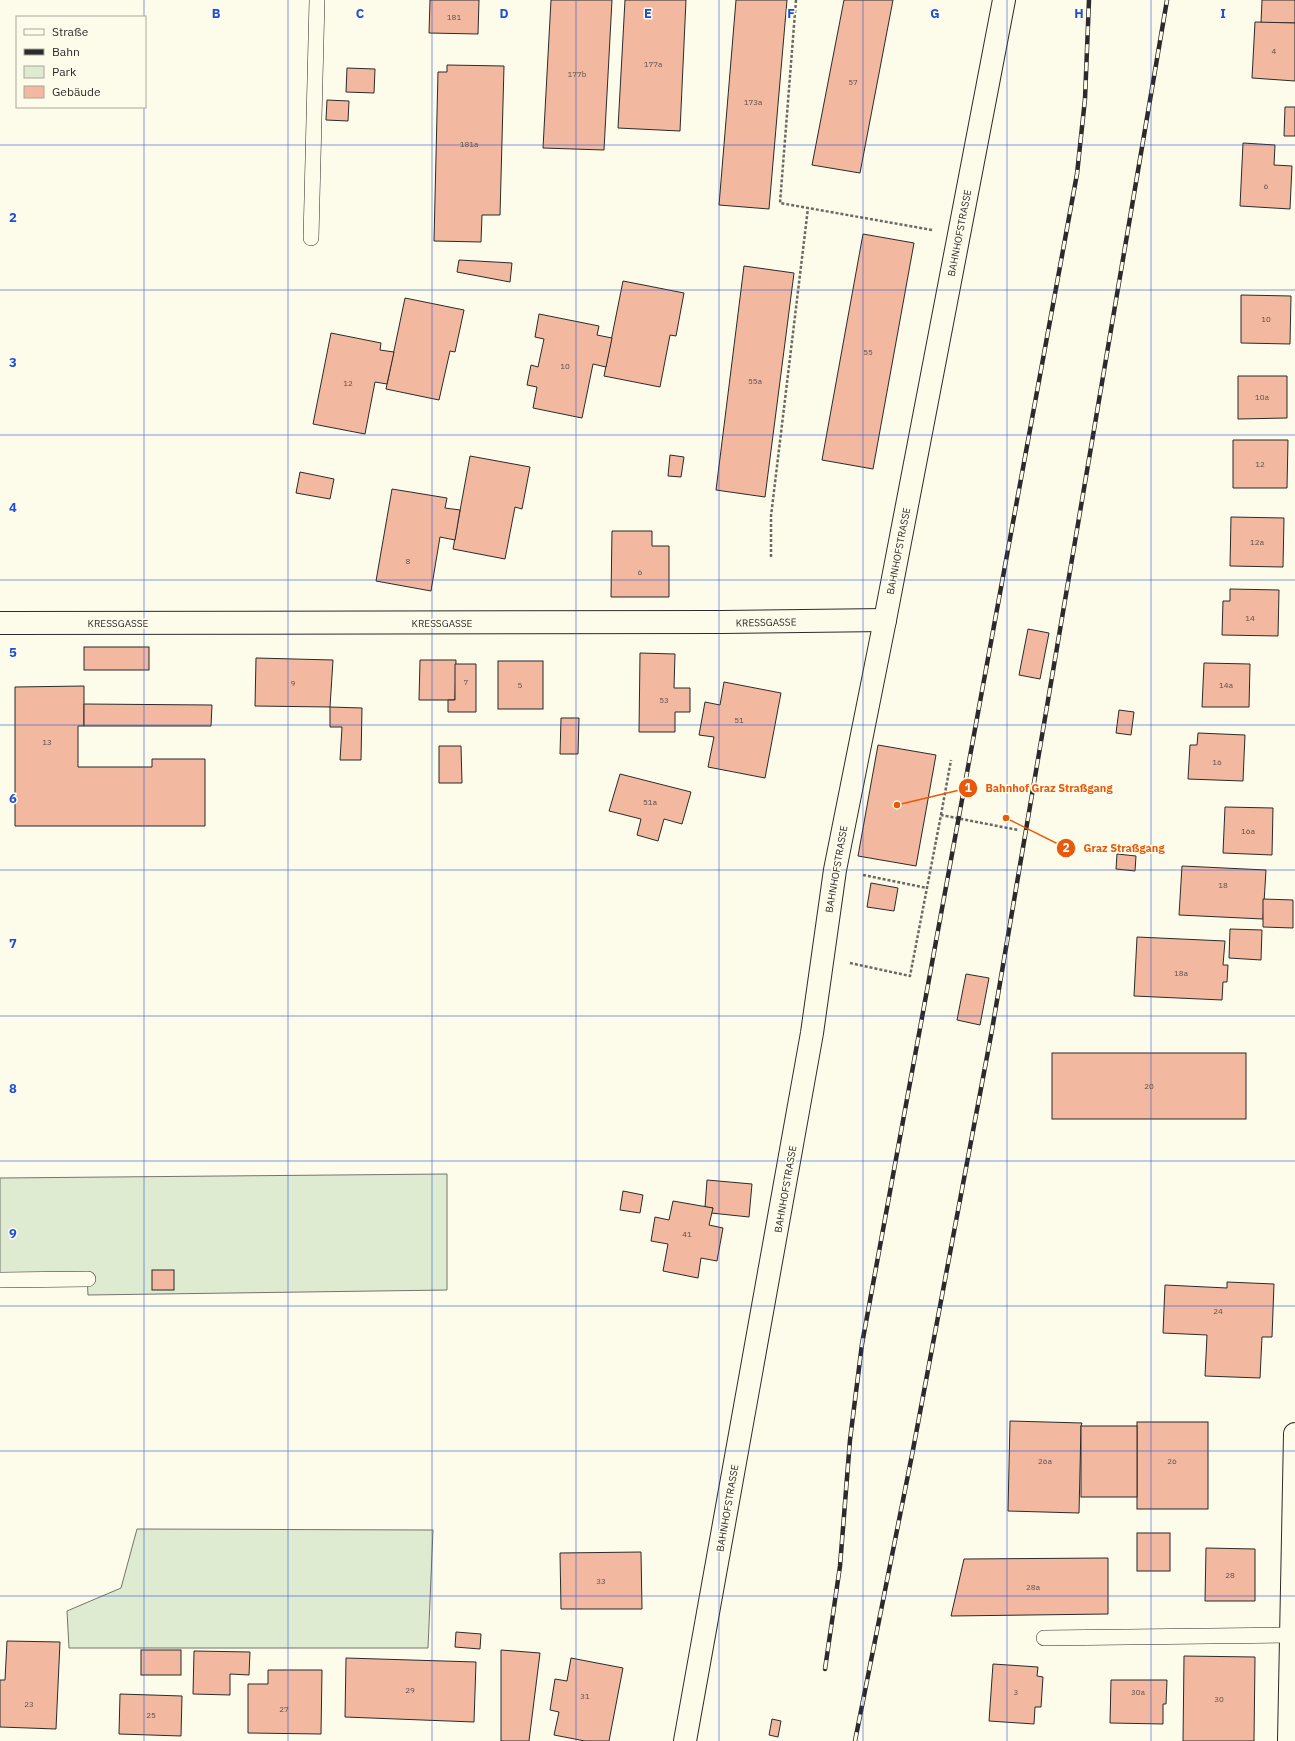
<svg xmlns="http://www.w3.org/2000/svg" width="1295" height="1741" viewBox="0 0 1295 1741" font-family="'IBM Plex Sans',sans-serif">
	<rect width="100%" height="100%" fill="#fdfbea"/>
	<g fill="#deebd1" stroke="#74746e">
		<path d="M 447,1174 L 447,1290 L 88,1295 L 87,1275 L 0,1275 L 0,1178 Z"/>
		<path d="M 137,1529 L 433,1530 L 428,1648 L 69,1648 L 67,1611 L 121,1588 Z"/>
	</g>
	<g fill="#f2b8a0" stroke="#2b2b2b">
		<path d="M 430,0 L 479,0 L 478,34 L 429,33 Z"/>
		<path d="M 551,0 L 612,0 L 604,150 L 543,148 Z"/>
		<path d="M 625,0 L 686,0 L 680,131 L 618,128 Z"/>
		<path d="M 736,0 L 787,0 L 769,209 L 719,205 Z"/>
		<path d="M 844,0 L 893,0 L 860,173 L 812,165 Z"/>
		<path d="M 1262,0 L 1295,0 L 1295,23 L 1261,23 Z"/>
		<path d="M 1255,22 L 1295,23 L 1295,81 L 1252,78 Z"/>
		<path d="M 447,65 L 504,66 L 500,215 L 482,215 L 481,242 L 434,241 L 438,72 L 447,72 Z"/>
		<path d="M 347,68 L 375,69 L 374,93 L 346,92 Z"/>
		<path d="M 327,100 L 349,101 L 348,121 L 326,120 Z"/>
		<path d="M 1285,107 L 1295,107 L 1295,136 L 1284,136 Z"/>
		<path d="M 1243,143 L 1275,145 L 1274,165 L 1292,166 L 1290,209 L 1240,206 Z"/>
		<path d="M 863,234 L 914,243 L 873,469 L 822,460 Z"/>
		<path d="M 459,260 L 512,263 L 510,282 L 457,272 Z"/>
		<path d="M 744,266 L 794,273 L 765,497 L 716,490 Z"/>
		<path d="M 623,281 L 684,293 L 676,336 L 670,335 L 660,387 L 604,376 Z"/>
		<path d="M 1241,295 L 1291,296 L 1290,344 L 1241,343 Z"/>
		<path d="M 405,298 L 464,310 L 455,352 L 450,351 L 439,400 L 386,389 Z"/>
		<path d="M 539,314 L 599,326 L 597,335 L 612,338 L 606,367 L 593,364 L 582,418 L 533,408 L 537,387 L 527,385 L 531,365 L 538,367 L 544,339 L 535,337 Z"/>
		<path d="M 331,333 L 381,343 L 380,350 L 394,352 L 387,384 L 375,382 L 365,434 L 313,424 Z"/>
		<path d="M 1238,376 L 1287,376 L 1287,418 L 1238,419 Z"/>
		<path d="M 1233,440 L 1288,440 L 1287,488 L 1233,488 Z"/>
		<path d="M 670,455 L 684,457 L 681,477 L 668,476 Z"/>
		<path d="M 470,456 L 530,467 L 522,509 L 515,507 L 505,559 L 453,549 Z"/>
		<path d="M 300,472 L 334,479 L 330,499 L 296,493 Z"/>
		<path d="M 392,489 L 447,498 L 445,508 L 460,510 L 455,540 L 440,537 L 431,591 L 376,581 Z"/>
		<path d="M 1231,517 L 1284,518 L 1283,567 L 1230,566 Z"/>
		<path d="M 612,531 L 652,531 L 652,546 L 669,546 L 669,597 L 611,597 Z"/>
		<path d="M 1230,589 L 1279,590 L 1278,636 L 1222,635 L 1223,601 L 1230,601 Z"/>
		<path d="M 1028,629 L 1049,633 L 1040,679 L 1019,675 Z"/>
		<rect x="84" y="647" width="65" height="23"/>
		<path d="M 640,653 L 675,654 L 674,688 L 690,688 L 690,712 L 675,712 L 675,732 L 639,732 Z"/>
		<path d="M 256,658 L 333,660 L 330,707 L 255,706 Z"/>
		<path d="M 420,660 L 456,660 L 455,700 L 419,700 Z"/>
		<rect x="498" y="661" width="45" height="48"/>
		<path d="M 1204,663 L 1250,664 L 1249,707 L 1202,707 Z"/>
		<path d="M 455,664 L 476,664 L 476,712 L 448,712 L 448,700 L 455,700 Z"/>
		<path d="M 724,682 L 781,693 L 765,778 L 708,767 L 714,737 L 699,735 L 705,702 L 720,705 Z"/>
		<path d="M 84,686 L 84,726 L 78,726 L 78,767 L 152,767 L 152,759 L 205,759 L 205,826 L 15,826 L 15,687 Z"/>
		<path d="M 84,704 L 212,705 L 211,726 L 84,726 Z"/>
		<path d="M 330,707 L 362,708 L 361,760 L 340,760 L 342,727 L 330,727 Z"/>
		<path d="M 1119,710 L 1134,712 L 1131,735 L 1116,733 Z"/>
		<path d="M 561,718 L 579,718 L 578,754 L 560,754 Z"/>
		<path d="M 1198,733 L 1245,735 L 1243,781 L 1188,779 L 1190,745 L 1197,745 Z"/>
		<path d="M 878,745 L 936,755 L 916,866 L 858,856 Z"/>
		<path d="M 439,746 L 461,746 L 462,783 L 439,783 Z"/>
		<path d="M 620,774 L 691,792 L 682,824 L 664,819 L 658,841 L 637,835 L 641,819 L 609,811 Z"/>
		<path d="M 1225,807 L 1273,808 L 1272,855 L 1223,853 Z"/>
		<path d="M 1117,854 L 1136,856 L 1135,871 L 1116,869 Z"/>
		<path d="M 1182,866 L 1266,870 L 1263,919 L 1179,915 Z"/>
		<path d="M 871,883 L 898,888 L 894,911 L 867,907 Z"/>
		<path d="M 1263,899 L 1293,900 L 1293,928 L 1263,927 Z"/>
		<path d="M 1230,929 L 1262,930 L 1261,960 L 1229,958 Z"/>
		<path d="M 1137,937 L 1225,941 L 1223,965 L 1228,965 L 1227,982 L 1223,982 L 1222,1000 L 1134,996 Z"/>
		<path d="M 966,974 L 989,978 L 980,1025 L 957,1020 Z"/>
		<rect x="1052" y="1053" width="194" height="66"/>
		<path d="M 707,1180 L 752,1184 L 749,1217 L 711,1213 L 713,1208 L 705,1207 Z"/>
		<path d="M 623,1191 L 643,1195 L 640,1213 L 620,1210 Z"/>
		<path d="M 673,1201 L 713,1208 L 709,1225 L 723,1228 L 717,1261 L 701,1258 L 698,1278 L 663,1271 L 668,1244 L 651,1241 L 655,1217 L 669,1220 Z"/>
		<rect x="152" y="1270" width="22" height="20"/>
		<path d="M 1227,1282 L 1274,1284 L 1272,1337 L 1262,1337 L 1260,1378 L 1205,1376 L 1207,1335 L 1163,1333 L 1165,1285 L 1227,1288 Z"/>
		<path d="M 1010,1421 L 1082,1423 L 1081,1426 L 1079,1513 L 1008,1511 Z"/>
		<rect x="1137" y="1422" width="71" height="87"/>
		<rect x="1081" y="1426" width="56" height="71"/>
		<rect x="1137" y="1533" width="33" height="38"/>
		<path d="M 1206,1548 L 1255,1549 L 1255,1601 L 1205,1601 Z"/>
		<path d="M 641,1552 L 642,1609 L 561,1609 L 560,1553 Z"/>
		<path d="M 1108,1558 L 1108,1614 L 951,1616 L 964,1559 Z"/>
		<path d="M 456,1632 L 481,1634 L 480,1649 L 455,1647 Z"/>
		<path d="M 7,1641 L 60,1642 L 56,1729 L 0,1727 L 0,1680 L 5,1680 Z"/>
		<rect x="141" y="1650" width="40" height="25"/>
		<path d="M 501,1650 L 540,1653 L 529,1741 L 501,1741 Z"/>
		<path d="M 194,1651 L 250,1652 L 249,1675 L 230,1674 L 230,1695 L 193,1694 Z"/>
		<path d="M 1184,1656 L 1255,1657 L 1254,1741 L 1183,1741 Z"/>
		<path d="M 346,1658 L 476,1662 L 474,1722 L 345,1717 Z"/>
		<path d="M 571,1658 L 623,1668 L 609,1741 L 585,1741 L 554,1735 L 559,1712 L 550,1710 L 555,1679 L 567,1681 Z"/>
		<path d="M 993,1664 L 1038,1667 L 1037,1676 L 1043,1677 L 1041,1707 L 1035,1707 L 1034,1724 L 989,1721 Z"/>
		<path d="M 268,1670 L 322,1670 L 321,1734 L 248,1733 L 248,1684 L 268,1684 Z"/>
		<path d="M 1111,1680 L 1167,1680 L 1166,1704 L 1163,1704 L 1163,1724 L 1110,1723 Z"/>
		<path d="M 120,1694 L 182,1696 L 181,1736 L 119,1734 Z"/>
		<path d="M 772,1719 L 781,1721 L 778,1737 L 769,1735 Z"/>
	</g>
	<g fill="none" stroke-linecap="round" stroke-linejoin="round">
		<g stroke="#2b2b2b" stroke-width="16">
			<g id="service">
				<path d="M 311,238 L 317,0"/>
				<path d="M 0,1280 L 88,1279"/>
				<path d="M 1044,1638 L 1291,1635"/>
			</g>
		</g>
		<g stroke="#2b2b2b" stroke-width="24">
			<g id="minor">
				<path d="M 0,623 L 722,622 L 885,620"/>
				<path d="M 685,1741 L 812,1033 L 835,870 L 885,620 L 1004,0"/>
				<path d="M 1289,1741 L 1295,1434"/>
			</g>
		</g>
		<g stroke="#6a6964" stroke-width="2.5" stroke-dasharray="3 2" stroke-linecap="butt">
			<path d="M 796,0 L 780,203 L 932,230"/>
			<path d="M 771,557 L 771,516 L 808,208"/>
			<path d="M 941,815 L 951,760"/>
			<path d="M 863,875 L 927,888"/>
			<path d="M 850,963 L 910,976 L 941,815 L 1018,830"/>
		</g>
		<use href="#service" stroke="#fdfbea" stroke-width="15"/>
		<use href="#minor" stroke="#fdfbea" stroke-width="22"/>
		<g stroke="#2b2b2b" stroke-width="4.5">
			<g id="rail">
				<path d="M 825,1669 L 840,1566 L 850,1440 L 862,1344 L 1077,174 L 1085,99 L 1089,0"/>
				<path d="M 855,1741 L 912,1455 L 992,1030 L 1167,0"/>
			</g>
		</g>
		<use href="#rail" stroke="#fdfbea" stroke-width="3" stroke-dasharray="9" stroke-linecap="butt"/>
	</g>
	<path fill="none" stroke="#1d4ed8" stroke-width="1" stroke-opacity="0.55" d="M 144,0 L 144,17M 288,0 L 288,1741M 432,0 L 432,1741M 576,0 L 576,1741M 719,0 L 719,1741M 863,0 L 863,1741M 1007,0 L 1007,1741M 1151,0 L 1151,1741M 144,107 L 144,1741M 0,145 L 1295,145M 0,290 L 1295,290M 0,435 L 1295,435M 0,580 L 1295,580M 0,725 L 1295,725M 0,870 L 1295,870M 0,1016 L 1295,1016M 0,1161 L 1295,1161M 0,1306 L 1295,1306M 0,1451 L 1295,1451M 0,1596 L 1295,1596"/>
	<g text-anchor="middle" stroke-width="3" stroke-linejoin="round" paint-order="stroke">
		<g font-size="8" fill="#5d4e48">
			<text x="454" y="20">181</text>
			<text x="1274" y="54">4</text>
			<text x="653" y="67">177a</text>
			<text x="577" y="77">177b</text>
			<text x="853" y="85">57</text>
			<text x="753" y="105">173a</text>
			<text x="469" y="147">181a</text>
			<text x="1266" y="189">6</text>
			<text x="1266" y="322">10</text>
			<text x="868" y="355">55</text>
			<text x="565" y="369">10</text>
			<text x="755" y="384">55a</text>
			<text x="348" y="386">12</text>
			<text x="1262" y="400">10a</text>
			<text x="1260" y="467">12</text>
			<text x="1257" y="545">12a</text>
			<text x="408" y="564">8</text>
			<text x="640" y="575">6</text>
			<text x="1250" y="621">14</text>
			<text x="466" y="685">7</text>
			<text x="293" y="686">9</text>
			<text x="520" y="688">5</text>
			<text x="1226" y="688">14a</text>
			<text x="664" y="703">53</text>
			<text x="739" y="723">51</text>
			<text x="47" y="745">13</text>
			<text x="1217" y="765">16</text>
			<text x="650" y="805">51a</text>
			<text x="1248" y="834">16a</text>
			<text x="1223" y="888">18</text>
			<text x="1181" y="976">18a</text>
			<text x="1149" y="1089">20</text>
			<text x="687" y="1237">41</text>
			<text x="1218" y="1314">24</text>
			<text x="1045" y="1464">26a</text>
			<text x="1172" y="1464">26</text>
			<text x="1230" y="1578">28</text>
			<text x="601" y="1584">33</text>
			<text x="1033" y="1590">28a</text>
			<text x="410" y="1693">29</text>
			<text x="1016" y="1695">3</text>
			<text x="1138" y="1695">30a</text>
			<text x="585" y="1699">31</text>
			<text x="1219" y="1702">30</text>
			<text x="29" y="1707">23</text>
			<text x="284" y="1712">27</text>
			<text x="151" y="1718">25</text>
		</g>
		<g font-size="10" fill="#2b2b2b" stroke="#fdfbea">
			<text transform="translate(959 233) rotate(-79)" y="4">BAHNHOFSTRASSE</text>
			<text transform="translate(898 551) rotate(-79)" y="4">BAHNHOFSTRASSE</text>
			<text transform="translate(766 622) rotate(-1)" y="4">KRESSGASSE</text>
			<text x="118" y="627">KRESSGASSE</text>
			<text x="442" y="627">KRESSGASSE</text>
			<text transform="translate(836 869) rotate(-80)" y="4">BAHNHOFSTRASSE</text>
			<text transform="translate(785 1189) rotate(-80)" y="4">BAHNHOFSTRASSE</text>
			<text transform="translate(727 1508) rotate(-80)" y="4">BAHNHOFSTRASSE</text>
		</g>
	</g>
	<g font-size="13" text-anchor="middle" font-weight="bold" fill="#1d4ed8" stroke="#fdfbea" stroke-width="3" stroke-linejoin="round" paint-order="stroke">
		<text x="216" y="18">B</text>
		<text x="360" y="18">C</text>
		<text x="504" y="18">D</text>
		<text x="648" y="18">E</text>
		<text x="791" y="18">F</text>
		<text x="935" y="18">G</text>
		<text x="1079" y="18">H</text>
		<text x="1223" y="18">I</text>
		<text x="13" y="222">2</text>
		<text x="13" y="367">3</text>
		<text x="13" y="512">4</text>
		<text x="13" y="657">5</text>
		<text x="13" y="803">6</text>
		<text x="13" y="948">7</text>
		<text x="13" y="1093">8</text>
		<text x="13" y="1238">9</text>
	</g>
	<path fill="none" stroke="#e8590c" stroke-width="1.5" d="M897 805L968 788M1006 818L1066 848"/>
	<g fill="#e8590c" stroke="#fdfbea" stroke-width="1.5">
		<circle cx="897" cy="805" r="4"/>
		<circle cx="1006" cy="818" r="4"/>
		<circle cx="968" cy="788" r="10"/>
		<circle cx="1066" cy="848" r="10"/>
	</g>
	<g font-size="12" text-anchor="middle" font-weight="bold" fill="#fff">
		<text x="968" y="792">1</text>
		<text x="1066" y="852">2</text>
	</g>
	<g font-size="11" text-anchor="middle" font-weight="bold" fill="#e8590c" stroke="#fdfbea" stroke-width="3" stroke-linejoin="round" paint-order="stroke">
		<text x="1049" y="792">Bahnhof Graz Straßgang</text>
		<text x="1124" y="852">Graz Straßgang</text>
	</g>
	<rect x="16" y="16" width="130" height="92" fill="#fdfbea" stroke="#a9a89e"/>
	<rect x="24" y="29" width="20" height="6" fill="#fdfbea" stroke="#a9a89e"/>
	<text x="52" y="36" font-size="12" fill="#2b2b2b">Straße</text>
	<rect x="24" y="49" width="20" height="6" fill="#2b2b2b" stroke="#a9a89e"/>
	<text x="52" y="56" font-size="12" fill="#2b2b2b">Bahn</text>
	<rect x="24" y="66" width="20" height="12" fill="#deebd1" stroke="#a9a89e"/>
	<text x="52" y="76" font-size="12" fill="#2b2b2b">Park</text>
	<rect x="24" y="86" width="20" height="12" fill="#f2b8a0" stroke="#a9a89e"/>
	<text x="52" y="96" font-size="12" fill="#2b2b2b">Gebäude</text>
</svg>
